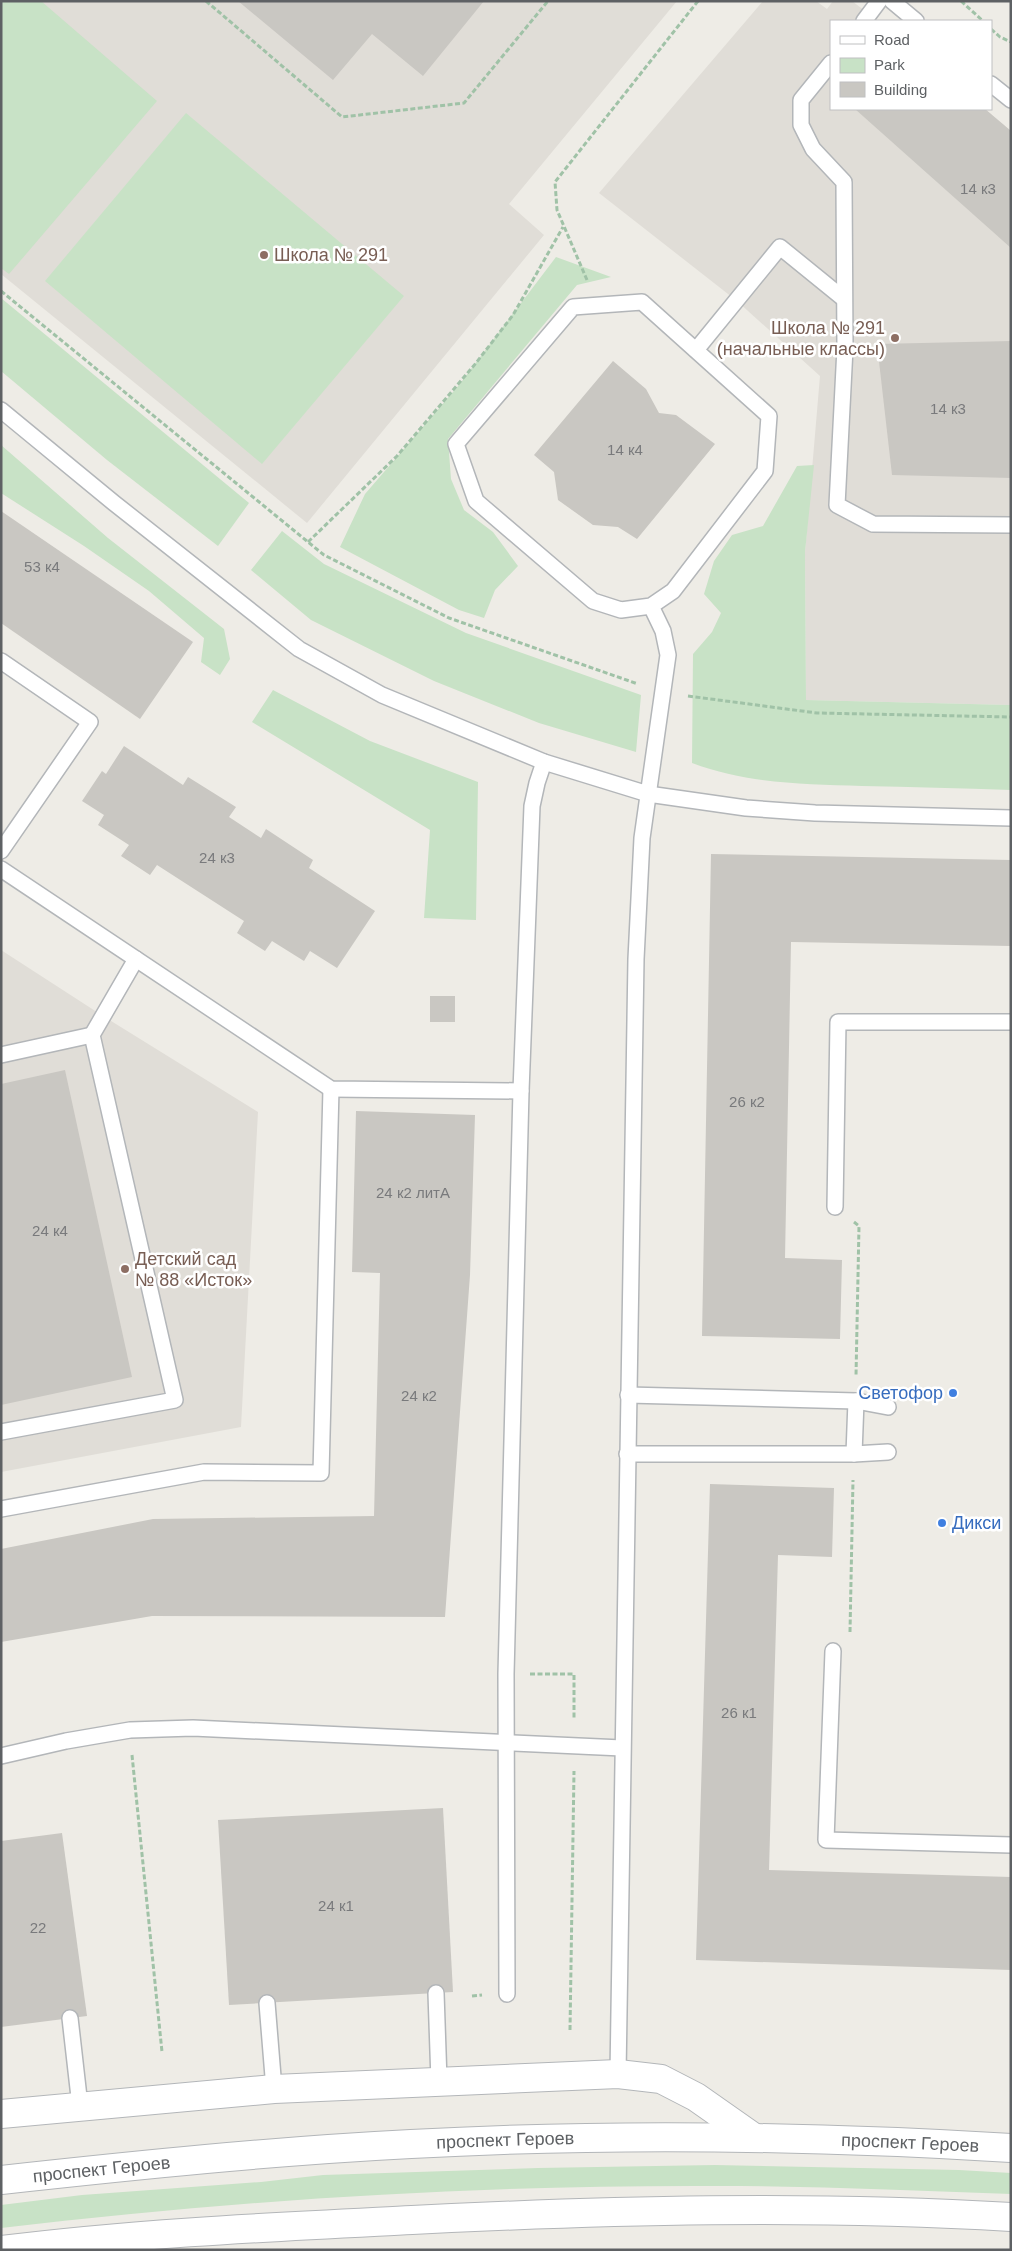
<svg xmlns="http://www.w3.org/2000/svg" width="1012" height="2251" viewBox="0 0 1012 2251" font-family="Arial,sans-serif">
	<rect width="100%" height="100%" fill="#eeece6"/>
	<g fill="#e0ddd7">
		<path d="M 1,1 L 677,1 L 509,204 L 544,235 L 307,523 L 1,274 Z"/>
		<path d="M 763,1 L 816,1 L 827,9 L 833,1 L 852,1 L 878,21 L 831,21 L 831,109 L 985,109 L 1011,131 L 1011,705 L 806,700 L 805,552 L 820,376 L 737,301 L 599,193 Z"/>
		<path d="M 1,950 L 103,1016 L 258,1112 L 241,1427 L 1,1472 Z"/>
	</g>
	<g fill="#c8e2c6">
		<path d="M 1,1 L 41,1 L 157,101 L 9,274 L 1,268 Z"/>
		<path d="M 186,113 L 404,296 L 262,464 L 45,281 Z"/>
		<path d="M 556,257 L 611,277 L 577,285 L 448,439 L 451,479 L 464,510 L 493,532 L 518,566 L 495,590 L 484,618 L 459,610 L 340,547 L 365,494 L 459,385 Z"/>
		<path d="M 1,298 L 249,503 L 218,546 L 107,460 L 1,371 Z"/>
		<path d="M 1,445 L 108,538 L 224,629 L 230,659 L 220,675 L 201,662 L 204,638 L 149,591 L 84,546 L 1,493 Z"/>
		<path d="M 814,465 L 805,552 L 806,700 L 1011,705 L 1011,790 C 961,788 911,787 862,786 C 803,784 748,784 692,763 L 693,654 L 712,632 L 721,613 L 704,594 L 714,561 L 732,535 L 763,526 L 797,466 Z"/>
		<path d="M 282,531 L 324,564 L 466,633 L 641,695 L 636,752 L 539,723 L 434,681 L 311,620 L 251,570 Z"/>
		<path d="M 273,690 L 370,741 L 478,782 L 476,920 L 424,918 L 430,830 L 252,722 Z"/>
		<path d="M 715,2165 L 959,2170 L 1011,2173 L 1011,2194 C 913,2191 814,2186 716,2186 C 478,2185 238,2200 1,2228 L 1,2205 L 82,2195 L 261,2182 L 323,2175 L 538,2168 Z"/>
	</g>
	<g fill="#c9c7c2">
		<path d="M 238,1 L 484,1 L 423,76 L 372,34 L 333,80 Z"/>
		<path d="M 855,109 L 985,109 L 1011,131 L 1011,248 Z"/>
		<path d="M 1011,341 L 1011,478 L 892,475 L 877,344 Z"/>
		<path d="M 613,361 L 646,389 L 659,413 L 676,415 L 715,444 L 637,539 L 618,527 L 593,525 L 558,500 L 554,472 L 534,455 Z"/>
		<path d="M 1,511 L 193,642 L 140,719 L 1,623 Z"/>
		<path d="M 124,746 L 183,785 L 188,777 L 236,807 L 229,817 L 261,838 L 266,829 L 313,860 L 309,868 L 375,911 L 337,968 L 310,951 L 304,961 L 272,941 L 265,951 L 237,933 L 244,921 L 157,865 L 150,875 L 121,856 L 129,845 L 98,825 L 104,815 L 82,801 L 102,771 L 106,774 Z"/>
		<path d="M 711,854 L 1011,860 L 1011,946 L 791,942 L 785,1258 L 842,1260 L 840,1339 L 702,1336 Z"/>
		<rect x="430" y="996" width="25" height="26"/>
		<path d="M 65,1070 L 132,1377 L 1,1405 L 1,1084 Z"/>
		<path d="M 356,1111 L 475,1115 L 470,1275 L 445,1617 L 152,1616 L 1,1642 L 1,1549 L 153,1519 L 374,1516 L 380,1273 L 352,1272 Z"/>
		<path d="M 710,1484 L 834,1488 L 832,1557 L 778,1555 L 769,1870 L 1011,1877 L 1011,1970 L 696,1960 Z"/>
		<path d="M 443,1808 L 453,1992 L 229,2005 L 218,1820 Z"/>
		<path d="M 62,1833 L 87,2016 L 1,2027 L 1,1841 Z"/>
	</g>
	<g fill="none" stroke-linecap="round" stroke-linejoin="round">
		<g stroke="#b3b6b9" stroke-width="18">
			<g id="service">
				<path d="M 892,1 L 916,21"/>
				<path d="M 864,21 L 879,1"/>
				<path d="M 831,63 L 801,100 L 801,125 L 813,149 L 844,182 L 845,348 L 837,505 L 873,524 L 1011,525"/>
				<path d="M 991,84 L 1011,100"/>
				<path d="M 696,350 L 780,247 L 844,299"/>
				<path d="M 1,410 L 114,503 L 299,649 L 382,695 L 544,762 L 648,794 L 746,808 L 815,813 L 1011,818"/>
				<path d="M 1,661 L 90,722 L 1,851"/>
				<path d="M 1,869 L 331,1089 L 521,1091"/>
				<path d="M 1,1055 L 92,1035"/>
				<path d="M 835,1207 L 838,1022 L 1011,1022"/>
				<path d="M 628,1395 L 856,1401 L 888,1407"/>
				<path d="M 1,1432 L 175,1400 L 92,1035 L 136,959"/>
				<path d="M 627,1454 L 854,1454 L 888,1452"/>
				<path d="M 854,1454 L 856,1401"/>
				<path d="M 1,1509 L 204,1472 L 321,1473 L 331,1089"/>
				<path d="M 833,1651 L 826,1840 L 1011,1845"/>
				<path d="M 1,1756 L 66,1741 L 130,1730 L 193,1728 L 622,1748"/>
				<path d="M 436,1993 L 439,2081"/>
				<path d="M 507,1994 L 506,1674 L 521,1091 L 532,806 L 537,783 L 544,762"/>
				<path d="M 267,2003 L 274,2089"/>
				<path d="M 70,2018 L 80,2106"/>
				<path d="M 618,2074 L 636,959 L 642,838 L 668,655 L 663,631 L 651,606 L 673,591 L 765,471 L 769,416 L 642,302 L 573,307 L 456,444 L 476,501 L 593,601 L 621,610 L 651,606"/>
			</g>
		</g>
		<g stroke="#b3b6b9" stroke-width="30">
			<path id="minor" d="M 1,2114 L 274,2089 L 618,2074 L 661,2079 L 696,2097 L 753,2137"/>
		</g>
		<g stroke="#b3b6b9" stroke-width="30">
			<g id="tertiary">
				<path id="s1" d="M 1,2180 C 138,2165 274,2151 411,2144 C 611,2133 811,2136 1011,2148"/>
				<path d="M 2,2250 C 138,2233 275,2227 412,2220 C 611,2210 812,2205 1011,2217"/>
			</g>
		</g>
		<g stroke="#a0c2a7" stroke-width="3" stroke-dasharray="5 2.5" stroke-linecap="butt">
			<path d="M 206,1 L 342,117 L 464,103 L 548,1"/>
			<path d="M 961,1 L 983,21"/>
			<path d="M 991,29 L 1000,37 L 1011,42"/>
			<path d="M 587,280 L 557,210 L 555,182 L 698,1"/>
			<path d="M 1,291 L 324,555 L 449,618 L 638,684"/>
			<path d="M 308,542 L 397,456 L 476,363 L 513,315 L 563,227"/>
			<path d="M 688,696 L 817,713 L 1011,717"/>
			<path d="M 854,1222 L 859,1226 L 856,1376"/>
			<path d="M 850,1632 L 853,1480"/>
			<path d="M 530,1674 L 574,1674 L 574,1720"/>
			<path d="M 132,1755 L 162,2052"/>
			<path d="M 472,1996 L 482,1995"/>
			<path d="M 570,2030 L 574,1771"/>
		</g>
		<use href="#service" stroke="#fff" stroke-width="15"/>
		<use href="#minor" stroke="#fff" stroke-width="28"/>
		<use href="#tertiary" stroke="#fff" stroke-width="28"/>
	</g>
	<g fill="#8d6e63" stroke="#fff" stroke-width="2">
		<circle cx="264" cy="255" r="5"/>
		<circle cx="895" cy="338" r="5"/>
		<circle cx="125" cy="1269" r="5"/>
	</g>
	<g fill="#3f7fe0" stroke="#fff" stroke-width="2">
		<circle cx="953" cy="1393" r="5"/>
		<circle cx="942" cy="1523" r="5"/>
	</g>
	<g text-anchor="middle" stroke-width="5" stroke-linejoin="round" paint-order="stroke">
		<g font-size="15" fill="#797a7c">
			<text x="978" y="194">14 к3</text>
			<text x="948" y="414">14 к3</text>
			<text x="625" y="455">14 к4</text>
			<text x="42" y="572">53 к4</text>
			<text x="217" y="863">24 к3</text>
			<text x="747" y="1107">26 к2</text>
			<text x="413" y="1198">24 к2 литА</text>
			<text x="50" y="1236">24 к4</text>
			<text x="419" y="1401">24 к2</text>
			<text x="739" y="1718">26 к1</text>
			<text x="336" y="1911">24 к1</text>
			<text x="38" y="1933">22</text>
		</g>
		<g font-size="18" fill="#785e54" stroke="#fff" text-anchor="start">
			<text x="274" y="261">Школа № 291</text>
			<text x="885" y="334" text-anchor="end">Школа № 291<tspan x="885" dy="21">(начальные классы)</tspan></text>
			<text x="135" y="1265">Детский сад<tspan x="135" dy="21">№ 88 «Исток»</tspan></text>
		</g>
		<g font-size="18" fill="#366cbe" stroke="#fff" text-anchor="end">
			<text x="943" y="1399">Светофор</text>
			<text x="952" y="1529" text-anchor="start">Дикси</text>
		</g>
		<g font-size="18" fill="#5e6164" stroke="#fff">
			<text dy="6" stroke="none"><textPath href="#s1" startOffset="506">проспект Героев</textPath></text>
			<text dy="6" stroke="none"><textPath href="#s1" startOffset="911">проспект Героев</textPath></text>
			<text dy="6" stroke="none"><textPath href="#s1" startOffset="101">проспект Героев</textPath></text>
		</g>
	</g>
	<rect width="1012" height="2251" fill="none" stroke="#5e6164" stroke-width="5"/>
	<rect x="830" y="20" width="162" height="90" fill="#ffffff" stroke="#bfc0c1"/>
	<rect x="840" y="36" width="25" height="8" fill="#ffffff" stroke="#bfc0c1"/>
	<text x="874" y="45" font-size="15" fill="#5e6164">Road</text>
	<rect x="840" y="58" width="25" height="15" fill="#c8e2c6" stroke="#bfc0c1"/>
	<text x="874" y="70" font-size="15" fill="#5e6164">Park</text>
	<rect x="840" y="82" width="25" height="15" fill="#c9c7c2" stroke="#bfc0c1"/>
	<text x="874" y="95" font-size="15" fill="#5e6164">Building</text>
</svg>
